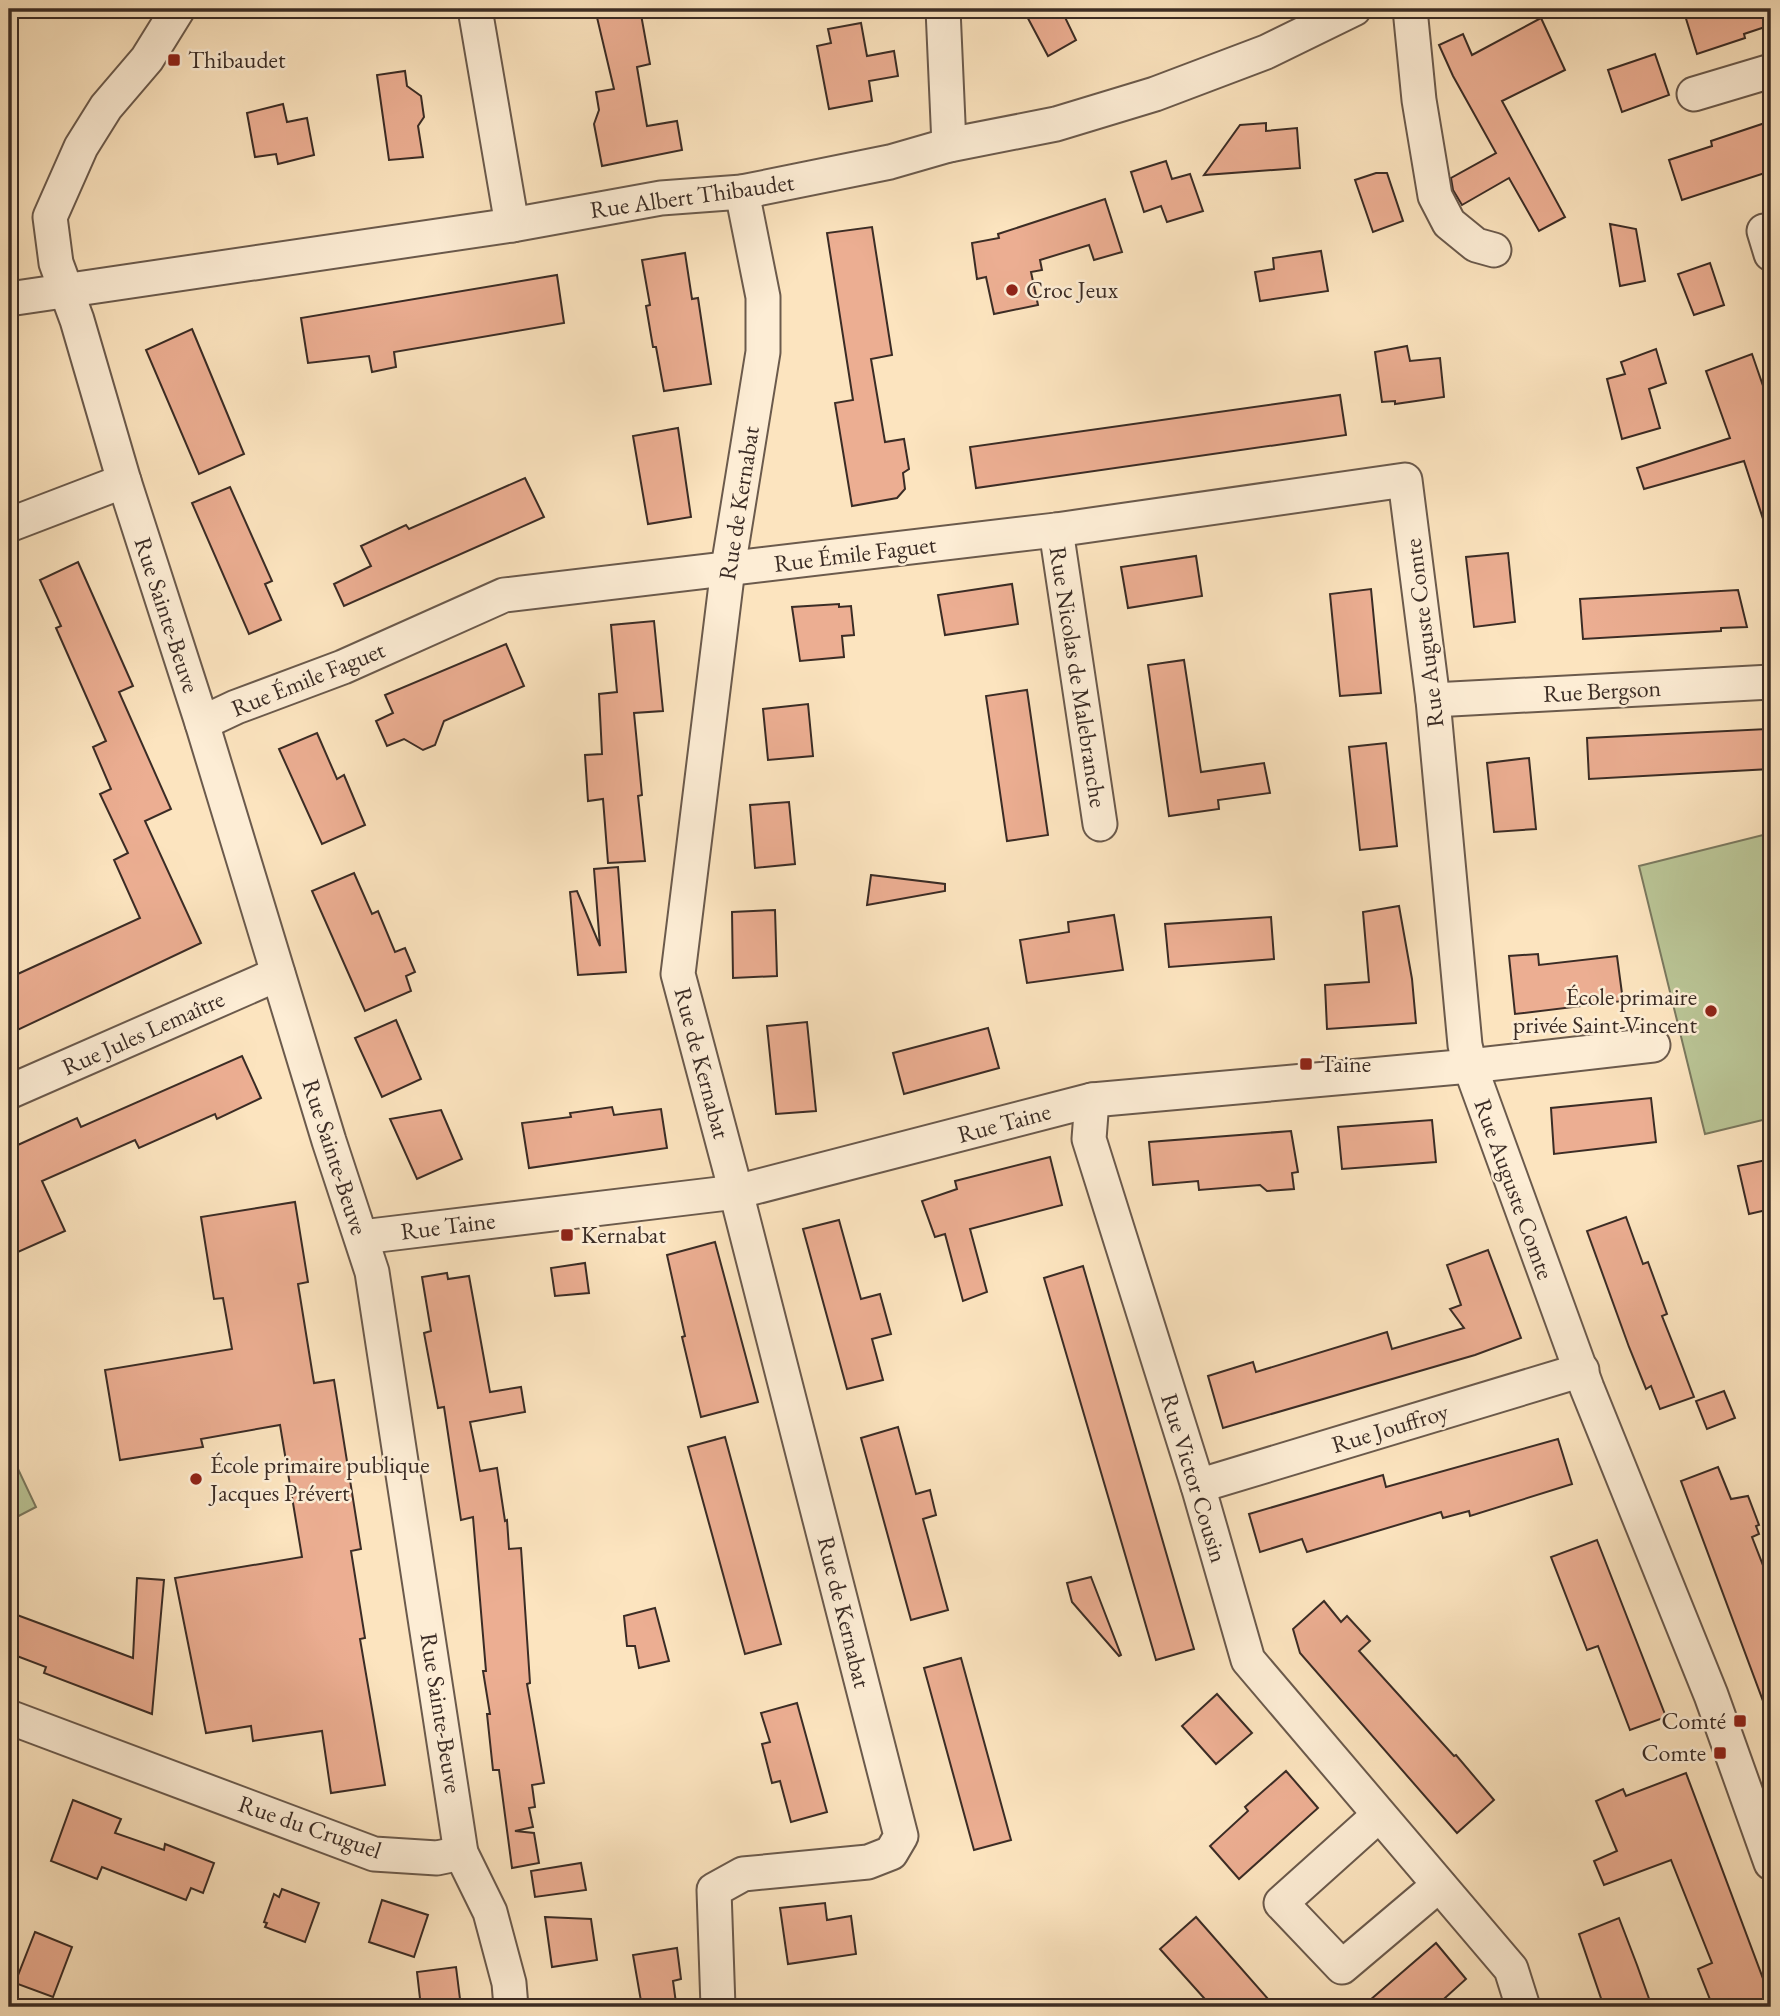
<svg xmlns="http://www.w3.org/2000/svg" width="1780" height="2016" viewBox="0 0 1780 2016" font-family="'EB Garamond',serif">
	<rect width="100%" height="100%" fill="#fce4bf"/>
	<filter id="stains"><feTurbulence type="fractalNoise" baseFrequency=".00286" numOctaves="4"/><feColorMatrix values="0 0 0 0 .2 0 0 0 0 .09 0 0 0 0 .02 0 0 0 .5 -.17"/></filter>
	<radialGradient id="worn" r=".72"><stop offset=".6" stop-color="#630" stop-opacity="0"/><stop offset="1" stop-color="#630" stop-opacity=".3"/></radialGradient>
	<g fill="#bac596" stroke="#7a785e" stroke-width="2">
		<path d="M 1771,833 L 1771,1118 L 1705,1134 L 1639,866 Z"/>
		<path d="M 9,1450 L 36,1507 L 9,1521 Z"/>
	</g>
	<g fill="#ecae92" stroke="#3b2c25" stroke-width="2">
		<path d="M 595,9 L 640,9 L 650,64 L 637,67 L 647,126 L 677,121 L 682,150 L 602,166 L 594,124 L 599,110 L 596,92 L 614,89 Z"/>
		<path d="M 1023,9 L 1061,9 L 1076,40 L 1048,56 Z"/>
		<path d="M 1683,9 L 1771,9 L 1771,25 L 1744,34 L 1745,38 L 1697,54 Z"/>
		<path d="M 1541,18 L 1565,70 L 1502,101 L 1565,217 L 1539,231 L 1509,178 L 1462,205 L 1453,190 L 1451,178 L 1496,153 L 1453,76 L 1439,45 L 1463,34 L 1472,55 Z"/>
		<path d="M 861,23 L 867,56 L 894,51 L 898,76 L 869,81 L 872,101 L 829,109 L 817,46 L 831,43 L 828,29 Z"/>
		<path d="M 1655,54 L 1669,95 L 1622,112 L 1608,70 Z"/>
		<path d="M 405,71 L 407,86 L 421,96 L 424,117 L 418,126 L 423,157 L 389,160 L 377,75 Z"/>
		<path d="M 283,104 L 287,122 L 307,118 L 314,155 L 278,164 L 276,154 L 255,157 L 247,113 Z"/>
		<path d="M 1771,121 L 1771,171 L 1682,200 L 1669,160 L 1712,146 L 1711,141 Z"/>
		<path d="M 1266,123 L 1266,131 L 1297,128 L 1300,168 L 1204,175 L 1240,125 Z"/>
		<path d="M 1166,161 L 1172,179 L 1190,174 L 1203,211 L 1167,222 L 1161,206 L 1144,212 L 1131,172 Z"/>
		<path d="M 1376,173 L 1387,173 L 1403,221 L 1373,232 L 1355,180 Z"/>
		<path d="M 1105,199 L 1122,252 L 1094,260 L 1089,245 L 1040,260 L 1042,270 L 1031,272 L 1038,305 L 994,314 L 986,277 L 977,279 L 972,243 L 999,238 L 998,234 Z"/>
		<path d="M 1610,224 L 1636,229 L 1645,281 L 1620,286 Z"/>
		<path d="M 872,227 L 892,355 L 871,359 L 885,442 L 904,439 L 909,469 L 903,473 L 905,489 L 897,498 L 852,506 L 835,403 L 853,400 L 827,233 Z"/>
		<path d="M 1321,251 L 1328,291 L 1260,301 L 1255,272 L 1274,269 L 1273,258 Z"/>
		<path d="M 685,253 L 692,299 L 698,298 L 711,384 L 664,391 L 656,347 L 653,347 L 646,306 L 650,305 L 642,260 Z"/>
		<path d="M 1710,263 L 1724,305 L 1694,315 L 1678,274 Z"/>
		<path d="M 557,275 L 564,323 L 394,352 L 396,367 L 372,372 L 369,356 L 308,363 L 301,318 Z"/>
		<path d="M 192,329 L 244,454 L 199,474 L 146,350 Z"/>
		<path d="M 1407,346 L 1410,361 L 1440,358 L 1444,397 L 1395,404 L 1395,401 L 1382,402 L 1375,352 Z"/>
		<path d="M 1656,349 L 1666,383 L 1649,389 L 1660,428 L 1622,439 L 1607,379 L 1625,374 L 1621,362 Z"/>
		<path d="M 1752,354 L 1771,409 L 1771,527 L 1766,528 L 1744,461 L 1644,489 L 1637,468 L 1730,438 L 1706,371 Z"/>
		<path d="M 1340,395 L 1346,435 L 976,488 L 970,447 Z"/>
		<path d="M 678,428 L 691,517 L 648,524 L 633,436 Z"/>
		<path d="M 525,478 L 544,517 L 344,606 L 334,584 L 371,566 L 361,546 L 406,525 L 409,529 Z"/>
		<path d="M 230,487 L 272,581 L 265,584 L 281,620 L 249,634 L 192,503 Z"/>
		<path d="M 1508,553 L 1515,622 L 1474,627 L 1466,557 Z"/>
		<path d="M 1196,556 L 1202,596 L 1128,608 L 1121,567 Z"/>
		<path d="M 78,562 L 133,686 L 119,692 L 171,809 L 145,821 L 201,943 L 9,1034 L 9,978 L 140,918 L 114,860 L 128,853 L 100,794 L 111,789 L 93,747 L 106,741 L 56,628 L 61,626 L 40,580 Z"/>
		<path d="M 1012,584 L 1018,624 L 945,635 L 938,595 Z"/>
		<path d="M 1371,589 L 1381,693 L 1340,696 L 1330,594 Z"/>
		<path d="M 1738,590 L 1747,627 L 1721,628 L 1721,631 L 1583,639 L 1580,599 Z"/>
		<path d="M 839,604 L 839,607 L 851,606 L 854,635 L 842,636 L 844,657 L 800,661 L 792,607 Z"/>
		<path d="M 654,621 L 663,711 L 634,713 L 642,795 L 638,796 L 645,861 L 608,863 L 603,799 L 588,801 L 585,755 L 602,754 L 599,694 L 617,692 L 611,625 Z"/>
		<path d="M 506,644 L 524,686 L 444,721 L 435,745 L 423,750 L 404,739 L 387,746 L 376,721 L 393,713 L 385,695 Z"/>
		<path d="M 1184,660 L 1201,772 L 1264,763 L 1270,793 L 1218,800 L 1219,809 L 1169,816 L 1148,665 Z"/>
		<path d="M 1027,690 L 1048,835 L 1007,841 L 986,696 Z"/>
		<path d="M 808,704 L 813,756 L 768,760 L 763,709 Z"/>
		<path d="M 1767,729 L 1770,769 L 1589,779 L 1587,738 Z"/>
		<path d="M 317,733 L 337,779 L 344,775 L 365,825 L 322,844 L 279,749 Z"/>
		<path d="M 1386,743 L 1397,846 L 1360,850 L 1349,747 Z"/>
		<path d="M 1529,758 L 1536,829 L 1494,832 L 1487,763 Z"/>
		<path d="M 789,802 L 795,864 L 755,868 L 750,805 Z"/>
		<path d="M 618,867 L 626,972 L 578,975 L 570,892 L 577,891 L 600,946 L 594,869 Z"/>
		<path d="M 354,873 L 372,914 L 378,911 L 395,952 L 405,948 L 415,972 L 406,976 L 411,991 L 365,1011 L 312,891 Z"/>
		<path d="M 871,875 L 945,884 L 945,891 L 867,905 Z"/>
		<path d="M 1399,906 L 1412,979 L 1416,1023 L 1327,1029 L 1325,985 L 1369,982 L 1363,912 Z"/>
		<path d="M 775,910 L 777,976 L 733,978 L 732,912 Z"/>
		<path d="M 1114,915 L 1123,970 L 1027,983 L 1020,940 L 1069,932 L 1068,922 Z"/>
		<path d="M 1271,917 L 1274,959 L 1169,967 L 1165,924 Z"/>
		<path d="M 1538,954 L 1539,965 L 1617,956 L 1623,1001 L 1515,1014 L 1509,956 Z"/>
		<path d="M 396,1020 L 421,1079 L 382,1097 L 355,1038 Z"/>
		<path d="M 807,1022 L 816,1111 L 776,1114 L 767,1026 Z"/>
		<path d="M 988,1028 L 999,1068 L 904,1094 L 893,1053 Z"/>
		<path d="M 242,1056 L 261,1098 L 217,1119 L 215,1114 L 139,1148 L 135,1140 L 42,1181 L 65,1231 L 9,1256 L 9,1149 L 77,1118 L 81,1127 Z"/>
		<path d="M 1651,1098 L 1656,1142 L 1554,1154 L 1551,1108 Z"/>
		<path d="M 612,1107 L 614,1115 L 661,1109 L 667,1148 L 529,1168 L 522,1123 L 571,1117 L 570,1113 Z"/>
		<path d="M 441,1110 L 462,1159 L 417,1179 L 390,1119 Z"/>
		<path d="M 1432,1120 L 1436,1162 L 1342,1169 L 1338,1127 Z"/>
		<path d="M 1291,1131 L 1298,1172 L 1292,1173 L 1294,1189 L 1267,1191 L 1260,1185 L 1199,1190 L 1198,1181 L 1153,1185 L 1149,1142 Z"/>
		<path d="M 1050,1157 L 1062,1205 L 970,1229 L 987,1292 L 963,1301 L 945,1234 L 935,1237 L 922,1201 L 957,1189 L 955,1181 Z"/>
		<path d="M 1771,1159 L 1771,1209 L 1749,1214 L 1738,1166 Z"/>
		<path d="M 295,1202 L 308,1282 L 298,1284 L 314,1383 L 334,1380 L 361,1549 L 351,1551 L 365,1638 L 360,1639 L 385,1785 L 331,1793 L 322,1731 L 253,1741 L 251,1726 L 206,1733 L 175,1578 L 302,1557 L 280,1425 L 201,1439 L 203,1447 L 120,1460 L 105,1370 L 232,1349 L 223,1298 L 214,1299 L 201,1217 Z"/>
		<path d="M 1626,1217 L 1643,1264 L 1648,1262 L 1667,1314 L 1662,1316 L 1694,1397 L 1660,1409 L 1651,1386 L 1646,1389 L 1629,1347 L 1587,1231 Z"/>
		<path d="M 839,1220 L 861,1299 L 880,1294 L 891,1334 L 872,1339 L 883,1380 L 847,1389 L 803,1229 Z"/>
		<path d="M 715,1242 L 758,1402 L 701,1417 L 682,1337 L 685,1336 L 667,1255 Z"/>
		<path d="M 1488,1250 L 1521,1338 L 1475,1355 L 1223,1428 L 1208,1376 L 1253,1362 L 1256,1372 L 1387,1332 L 1392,1349 L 1464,1328 L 1450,1309 L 1461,1305 L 1447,1265 Z"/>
		<path d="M 585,1263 L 589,1293 L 555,1296 L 551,1268 Z"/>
		<path d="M 1083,1266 L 1194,1649 L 1156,1660 L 1044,1278 Z"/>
		<path d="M 447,1273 L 448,1279 L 469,1276 L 490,1392 L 521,1387 L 525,1412 L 470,1422 L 480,1471 L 497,1468 L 505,1521 L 507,1520 L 509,1549 L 521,1548 L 530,1683 L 527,1684 L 544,1783 L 532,1785 L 535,1807 L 529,1808 L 533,1827 L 515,1831 L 534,1833 L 539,1863 L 512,1868 L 499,1770 L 493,1770 L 487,1714 L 490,1714 L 483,1671 L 486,1671 L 473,1517 L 461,1520 L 444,1407 L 438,1408 L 424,1333 L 431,1331 L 422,1277 Z"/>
		<path d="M 1724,1391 L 1735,1418 L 1707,1429 L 1696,1401 Z"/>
		<path d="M 898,1427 L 916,1494 L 930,1490 L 936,1515 L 923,1519 L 948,1610 L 911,1620 L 861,1438 Z"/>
		<path d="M 725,1437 L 781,1644 L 745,1654 L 688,1447 Z"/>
		<path d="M 1558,1439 L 1572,1484 L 1470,1516 L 1469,1511 L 1443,1518 L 1441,1512 L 1307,1552 L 1302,1539 L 1260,1552 L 1249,1514 L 1383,1475 L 1386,1487 Z"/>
		<path d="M 1718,1467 L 1731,1499 L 1748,1496 L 1759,1525 L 1756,1526 L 1759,1534 L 1752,1537 L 1771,1586 L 1771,1716 L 1769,1717 L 1681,1481 Z"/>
		<path d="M 1597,1540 L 1666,1717 L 1630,1730 L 1598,1646 L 1587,1650 L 1551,1557 Z"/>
		<path d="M 1091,1577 L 1121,1655 L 1119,1656 L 1072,1602 L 1067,1583 Z"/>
		<path d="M 137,1578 L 164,1580 L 152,1714 L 44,1673 L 46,1667 L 9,1653 L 9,1612 L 133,1658 Z"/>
		<path d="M 1324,1601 L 1341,1622 L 1347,1616 L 1370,1641 L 1359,1651 L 1454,1756 L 1456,1755 L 1494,1800 L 1457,1833 L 1300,1653 L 1293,1629 Z"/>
		<path d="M 655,1608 L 669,1661 L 639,1668 L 635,1646 L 627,1646 L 624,1616 Z"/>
		<path d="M 961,1658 L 1011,1840 L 974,1850 L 924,1668 Z"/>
		<path d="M 1217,1694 L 1252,1733 L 1216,1764 L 1182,1726 Z"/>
		<path d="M 797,1703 L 827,1812 L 791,1822 L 780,1781 L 772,1783 L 762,1744 L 770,1742 L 761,1713 Z"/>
		<path d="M 1286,1771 L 1318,1808 L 1239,1879 L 1210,1846 L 1248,1811 L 1245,1807 Z"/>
		<path d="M 1686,1773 L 1771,2000 L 1771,2007 L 1713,2007 L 1698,1969 L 1712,1963 L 1671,1860 L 1604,1885 L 1594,1861 L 1617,1851 L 1596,1801 L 1623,1789 L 1626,1796 Z"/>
		<path d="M 73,1800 L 121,1819 L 115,1833 L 164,1850 L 165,1844 L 214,1863 L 203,1893 L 191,1888 L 186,1900 L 102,1867 L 97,1879 L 51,1861 Z"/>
		<path d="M 581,1863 L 586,1890 L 535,1897 L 531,1871 Z"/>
		<path d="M 282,1889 L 319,1903 L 305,1942 L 265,1927 L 267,1923 L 264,1922 L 274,1894 L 279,1897 Z"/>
		<path d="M 382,1900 L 428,1915 L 414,1957 L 369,1942 Z"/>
		<path d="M 825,1903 L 827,1920 L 851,1916 L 856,1954 L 788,1964 L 780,1908 Z"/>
		<path d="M 545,1917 L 591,1919 L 597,1960 L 552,1967 Z"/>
		<path d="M 1196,1917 L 1275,2007 L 1212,2007 L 1160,1949 Z"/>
		<path d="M 1619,1918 L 1637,1965 L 1652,2007 L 1604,2007 L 1579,1934 Z"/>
		<path d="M 35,1932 L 72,1947 L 53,1997 L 15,1983 Z"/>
		<path d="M 1436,1943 L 1466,1979 L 1435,2007 L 1362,2007 Z"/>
		<path d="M 677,1948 L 681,1979 L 673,1981 L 676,2003 L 642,2007 L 633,1955 Z"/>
		<path d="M 456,1967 L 461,2007 L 421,2007 L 417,1972 Z"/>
	</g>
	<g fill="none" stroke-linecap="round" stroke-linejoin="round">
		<g stroke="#6b5a4c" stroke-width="37">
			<g id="minor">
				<path d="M 178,9 L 147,59 L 106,107 L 81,147 L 50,217 L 56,263 L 77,320 L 124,481 L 202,723 L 329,1141 L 372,1272 L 461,1853 L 490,1912 L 509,1983 L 511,2007"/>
				<path d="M 475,9 L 512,225"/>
				<path d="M 943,9 L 949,145"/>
				<path d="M 1410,9 L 1419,100 L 1435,196 L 1449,223 L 1476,245 L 1494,250"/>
				<path d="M 1694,94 L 1771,71"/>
				<path d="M 1764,231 L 1771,254"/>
				<path d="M 9,299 L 512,225 L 661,198 L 742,192 L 890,162 L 949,145 L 1056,124 L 1155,94 L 1266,52 L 1354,9"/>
				<path d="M 9,525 L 124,481"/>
				<path d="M 1056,530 L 1100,824"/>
				<path d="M 1433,700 L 1771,682"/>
				<path d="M 202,723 L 236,707 L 343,667 L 504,595 L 1056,530 L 1405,480 L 1433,700 L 1465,1045 L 1470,1066 L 1587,1388 L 1711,1695 L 1771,1863"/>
				<path d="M 9,1092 L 278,974"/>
				<path d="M 1092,1100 L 1089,1139 L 1198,1486 L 1248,1660 L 1511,1969 L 1523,2007"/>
				<path d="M 362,1237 L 736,1192 L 1092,1100 L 1470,1066 L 1653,1045"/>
				<path d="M 1198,1486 L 1582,1370"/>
				<path d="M 9,1717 L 374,1854 L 437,1858 L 461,1853"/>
				<path d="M 1379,1815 L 1281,1903 L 1342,1967 L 1439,1885"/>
				<path d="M 718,2007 L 714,1890 L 743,1874 L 868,1862 L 891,1853 L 901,1836 L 736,1192 L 678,974 L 728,568 L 763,352 L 763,297 L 742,192"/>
			</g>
		</g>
		<use href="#minor" stroke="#fdedd5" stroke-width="33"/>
	</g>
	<g fill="#8f2418" stroke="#fdedd5" stroke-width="2.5">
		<rect x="167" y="53" width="14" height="14" rx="3.5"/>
		<circle cx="1012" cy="290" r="7"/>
		<circle cx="1711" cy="1011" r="7"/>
		<rect x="1299" y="1057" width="14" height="14" rx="3.5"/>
		<rect x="560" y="1228" width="14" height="14" rx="3.5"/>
		<circle cx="196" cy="1479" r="7"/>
		<rect x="1733" y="1714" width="14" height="14" rx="3.5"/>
		<rect x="1713" y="1746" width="14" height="14" rx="3.5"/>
	</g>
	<g text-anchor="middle" stroke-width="5" stroke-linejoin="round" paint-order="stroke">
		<g font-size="24" fill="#3b2c25" stroke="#fdedd5" text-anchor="start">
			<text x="188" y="68">Thibaudet</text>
			<text x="1026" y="298">Croc Jeux</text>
			<text x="1697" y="1005" text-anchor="end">École primaire<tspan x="1697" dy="28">privée Saint-Vincent</tspan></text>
			<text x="1320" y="1072">Taine</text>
			<text x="581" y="1243">Kernabat</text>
			<text x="210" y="1473">École primaire publique<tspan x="210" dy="28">Jacques Prévert</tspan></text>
			<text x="1726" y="1729" text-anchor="end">Comté</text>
			<text x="1706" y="1761" text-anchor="end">Comte</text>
		</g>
		<g font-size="24" fill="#3b2c25" stroke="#fdedd5">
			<text transform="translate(692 196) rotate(-8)" y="8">Rue Albert Thibaudet</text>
			<text transform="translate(739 503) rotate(-81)" y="8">Rue de Kernabat</text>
			<text transform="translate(855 554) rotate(-7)" y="8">Rue Émile Faguet</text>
			<text transform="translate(167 615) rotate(72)" y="8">Rue Sainte-Beuve</text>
			<text transform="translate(1424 633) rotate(-97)" y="8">Rue Auguste Comte</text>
			<text transform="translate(1078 677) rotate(81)" y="8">Rue Nicolas de Malebranche</text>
			<text transform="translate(308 679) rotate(-22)" y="8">Rue Émile Faguet</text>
			<text transform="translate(1602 691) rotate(-3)" y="8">Rue Bergson</text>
			<text transform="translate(143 1033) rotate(-24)" y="8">Rue Jules Lemaître</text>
			<text transform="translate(702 1063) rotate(75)" y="8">Rue de Kernabat</text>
			<text transform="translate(1004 1123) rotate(-15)" y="8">Rue Taine</text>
			<text transform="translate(335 1157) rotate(72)" y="8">Rue Sainte-Beuve</text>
			<text transform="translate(1514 1189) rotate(70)" y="8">Rue Auguste Comte</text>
			<text transform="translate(448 1226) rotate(-7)" y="8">Rue Taine</text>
			<text transform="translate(1390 1428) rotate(-17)" y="8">Rue Jouffroy</text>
			<text transform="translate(1194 1478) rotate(73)" y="8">Rue Victor Cousin</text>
			<text transform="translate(844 1612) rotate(76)" y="8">Rue de Kernabat</text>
			<text transform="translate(441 1713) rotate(81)" y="8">Rue Sainte-Beuve</text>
			<text transform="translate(310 1827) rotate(19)" y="8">Rue du Cruguel</text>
		</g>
	</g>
	<rect width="1780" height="2016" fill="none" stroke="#fce4bf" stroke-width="35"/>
	<rect x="10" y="10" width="1759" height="1995" fill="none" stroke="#3b2c25" stroke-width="3.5"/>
	<rect x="18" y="18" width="1745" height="1981" fill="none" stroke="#3b2c25" stroke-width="2"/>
	<rect width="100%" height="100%" filter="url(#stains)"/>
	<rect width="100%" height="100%" fill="url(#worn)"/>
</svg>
